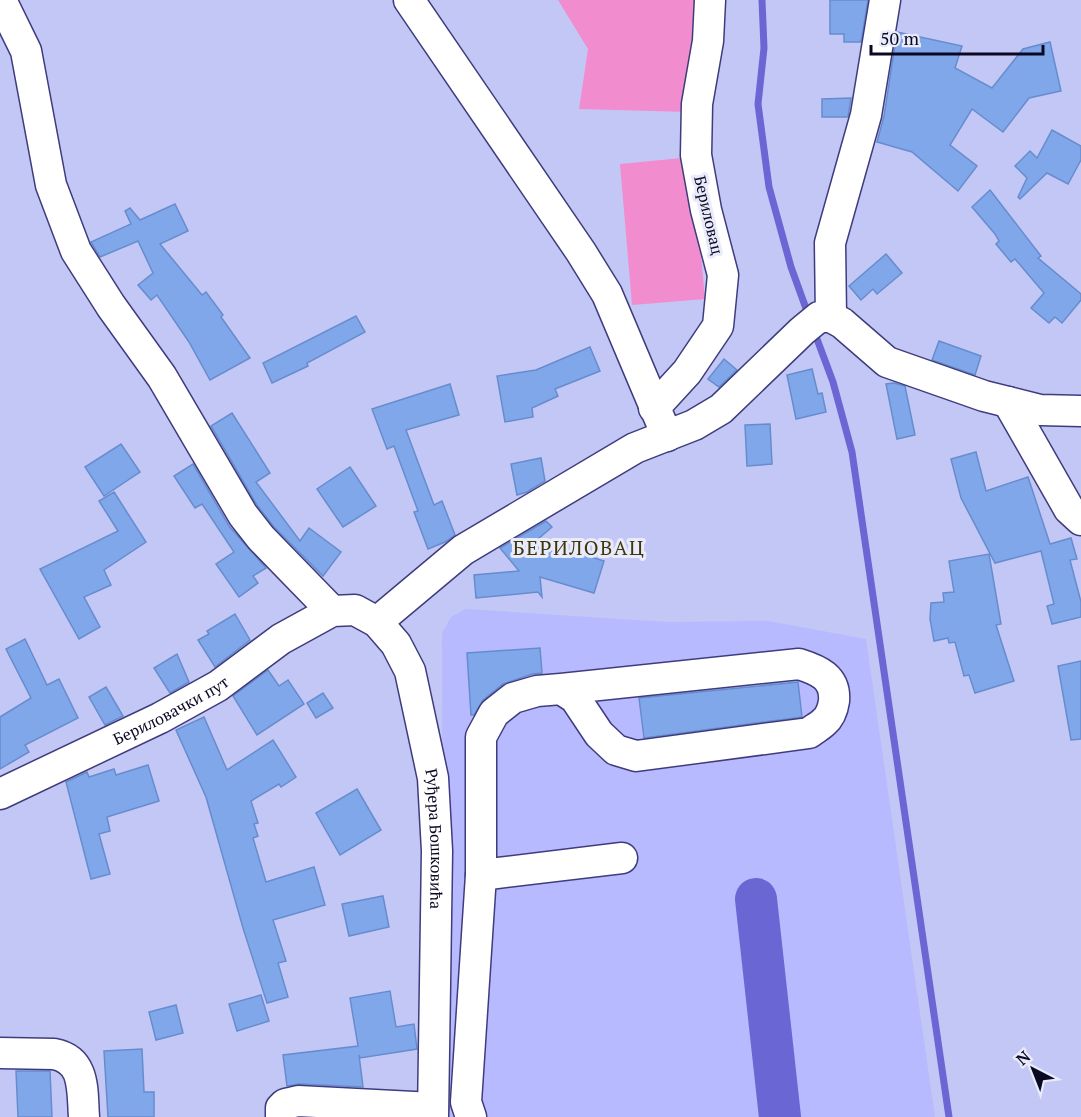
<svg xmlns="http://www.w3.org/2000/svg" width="1081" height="1117" viewBox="0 0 1081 1117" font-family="'PT Serif',serif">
	<rect width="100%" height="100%" fill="#c3c7f5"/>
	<path fill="#b7bafe" d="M 466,609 L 667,622 L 768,621 L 866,639 L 935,1117 L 443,1117 L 442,633 L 451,617 Z"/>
	<g fill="#f18dce">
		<path d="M 558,0 L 701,0 L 689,112 L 579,109 L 588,49 Z"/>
		<path d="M 692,157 L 705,299 L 632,305 L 620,164 Z"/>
	</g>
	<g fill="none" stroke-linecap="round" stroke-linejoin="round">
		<g stroke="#6a66d4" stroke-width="7">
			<path d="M 762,0 L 764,48 L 758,104 L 769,187 L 791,267 L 808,314"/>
			<path d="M 814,331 L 833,382 L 852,452 L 949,1117"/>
		</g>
		<path stroke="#6a66d4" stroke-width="42" d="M 756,899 L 780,1117"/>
	</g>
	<g fill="#81a7eb" stroke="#678cce" stroke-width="1.5">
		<path d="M 830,0 L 868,0 L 861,42 L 844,42 L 844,34 L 830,34 Z"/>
		<path d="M 897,32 L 962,46 L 955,68 L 992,88 L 1023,49 L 1050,42 L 1061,91 L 1029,98 L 1003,132 L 972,109 L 950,145 L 977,166 L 958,191 L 912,152 L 877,142 L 884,116 Z"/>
		<path d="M 851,98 L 848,117 L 822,117 L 822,99 Z"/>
		<path d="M 1052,130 L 1081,146 L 1081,160 L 1068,184 L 1047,173 L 1020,199 L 1018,197 L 1027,178 L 1015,166 L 1030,151 L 1037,158 Z"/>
		<path d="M 990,190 L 1041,256 L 1038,258 L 1081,294 L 1081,300 L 1062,323 L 1055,317 L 1049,323 L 1031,308 L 1044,293 L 1015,259 L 1011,262 L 996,244 L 999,241 L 995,234 L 972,207 Z"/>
		<path d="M 175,204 L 188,231 L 160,244 L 202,295 L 206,292 L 223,315 L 221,317 L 250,358 L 210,380 L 189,342 L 157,295 L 151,300 L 138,285 L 153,273 L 138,241 L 100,257 L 91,242 L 131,224 L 125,211 L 130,208 L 140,220 Z"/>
		<path d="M 886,254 L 902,273 L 877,294 L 873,289 L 861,300 L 849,286 Z"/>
		<path d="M 356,316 L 365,332 L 307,363 L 308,366 L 272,383 L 263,363 Z"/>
		<path d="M 939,341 L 981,356 L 975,375 L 932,360 Z"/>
		<path d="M 590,347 L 600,371 L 555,389 L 558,396 L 532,408 L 533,417 L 505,422 L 497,376 L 536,370 Z"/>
		<path d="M 724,359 L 737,370 L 719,387 L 708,379 Z"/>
		<path d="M 812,369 L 818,394 L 822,393 L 826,412 L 796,419 L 787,375 Z"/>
		<path d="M 894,383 L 905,386 L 915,435 L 897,439 L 886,384 Z"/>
		<path d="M 450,384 L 459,415 L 406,430 L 434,505 L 442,501 L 455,535 L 445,542 L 428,549 L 414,512 L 418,511 L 394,446 L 387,449 L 372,409 Z"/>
		<path d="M 232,413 L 270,473 L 256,482 L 300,541 L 309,528 L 341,552 L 323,576 L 274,527 L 257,505 L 211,426 Z"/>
		<path d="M 770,424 L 772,464 L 747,466 L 745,425 Z"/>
		<path d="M 121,444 L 140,472 L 104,496 L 85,467 Z"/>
		<path d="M 976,452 L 986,491 L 1028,477 L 1050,544 L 1071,538 L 1077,559 L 1070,560 L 1081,602 L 1081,617 L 1052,624 L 1047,606 L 1054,604 L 1041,551 L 995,563 L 961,498 L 951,459 Z"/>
		<path d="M 541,458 L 545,481 L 527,492 L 517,495 L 511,464 Z"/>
		<path d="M 193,464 L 229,526 L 266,568 L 253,576 L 258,583 L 239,597 L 216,564 L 234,552 L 202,504 L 195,508 L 174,476 Z"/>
		<path d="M 350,467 L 376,506 L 343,527 L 317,489 Z"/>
		<path d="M 114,492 L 146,542 L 104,570 L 111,585 L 84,597 L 100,627 L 79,639 L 40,569 L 118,531 L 99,501 Z"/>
		<path d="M 546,521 L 552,527 L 537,540 L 604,561 L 594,593 L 540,577 L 542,597 L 538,592 L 476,598 L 474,575 L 519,571 L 500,548 Z"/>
		<path d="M 989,554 L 1001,624 L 996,625 L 1014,681 L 975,693 L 969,675 L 964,676 L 955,642 L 949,643 L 948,638 L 934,641 L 930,619 L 931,603 L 944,602 L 943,593 L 954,592 L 949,561 Z"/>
		<path d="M 235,614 L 250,640 L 215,667 L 198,640 L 209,634 L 207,631 Z"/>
		<path d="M 25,639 L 47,685 L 59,679 L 78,718 L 25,745 L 29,752 L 0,769 L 0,717 L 31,698 L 6,649 Z"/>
		<path d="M 540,648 L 542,673 L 532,674 L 503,684 L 483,700 L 474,715 L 471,715 L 467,653 Z"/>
		<path d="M 177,654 L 189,682 L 170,693 L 154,668 Z"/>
		<path d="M 1081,661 L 1081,739 L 1071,740 L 1058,666 Z"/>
		<path d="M 268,670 L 279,686 L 288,680 L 304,704 L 257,735 L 233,696 Z"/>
		<path d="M 798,682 L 802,717 L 644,738 L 639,698 Z"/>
		<path d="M 106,687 L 123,716 L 105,725 L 89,697 Z"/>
		<path d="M 323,693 L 333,708 L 316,718 L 307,703 Z"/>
		<path d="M 204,717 L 227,770 L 273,740 L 296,777 L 281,787 L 279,784 L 251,801 L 258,823 L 254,824 L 258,836 L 253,838 L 266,882 L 314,867 L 325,905 L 273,920 L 286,961 L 278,963 L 288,997 L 267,1003 L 243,928 L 206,797 L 176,730 Z"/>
		<path d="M 148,765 L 159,801 L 107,817 L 110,831 L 99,834 L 110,874 L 91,879 L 66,782 L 87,772 L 89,777 L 114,769 L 116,775 Z"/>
		<path d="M 357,789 L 381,830 L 340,855 L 316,813 Z"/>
		<path d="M 383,896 L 389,927 L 349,936 L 342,904 Z"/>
		<path d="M 390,991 L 396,1027 L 414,1024 L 417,1049 L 360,1058 L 359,1055 L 363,1087 L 299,1084 L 287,1086 L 283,1055 L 358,1046 L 350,998 Z"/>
		<path d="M 261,995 L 269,1021 L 237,1031 L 229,1004 Z"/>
		<path d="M 176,1005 L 183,1033 L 156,1040 L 149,1012 Z"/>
		<path d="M 142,1049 L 144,1092 L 154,1092 L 154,1117 L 108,1117 L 104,1051 Z"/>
		<path d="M 16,1071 L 50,1071 L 52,1117 L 18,1117 Z"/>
	</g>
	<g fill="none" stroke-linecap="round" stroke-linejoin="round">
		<g stroke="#3e3c7d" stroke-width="33">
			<g id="minor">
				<path d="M 1,0 L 26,51 L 51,185 L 76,251 L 111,306 L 162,377 L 243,515 L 261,538 L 332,611"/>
				<path d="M 409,0 L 581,252 L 607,294 L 667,436"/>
				<path d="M 831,317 L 830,243 L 866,115 L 885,0"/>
				<path d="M 1008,402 L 1069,509 L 1081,520"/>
				<path d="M 654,408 L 687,372 L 718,326 L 723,275 L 706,210 L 696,155 L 697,104 L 708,41 L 710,0"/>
				<path d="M 377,622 L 463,550 L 635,448 L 694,425 L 721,409 L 802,331 L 819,317 L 831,317 L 842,323 L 887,362 L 984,396 L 1040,410 L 1081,411"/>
				<path id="s1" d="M 0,794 L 160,718 L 218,686 L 281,639 L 332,611 L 355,610 L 377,622 L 396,644 L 410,671 L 433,778 L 437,851 L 433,1117"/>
				<path d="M 481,875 L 622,858"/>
				<path d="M 0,1053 L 54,1054 C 86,1060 82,1091 84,1117"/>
				<path d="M 281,1117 L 281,1108 L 285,1104 L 298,1101 L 433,1108"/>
				<path d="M 471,1117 L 466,1102 L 481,875 L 481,737 L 494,713 L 513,698 L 537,691 L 561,689 L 799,664 C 818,670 836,677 834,701 C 833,708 830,717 824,722 C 820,726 814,729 809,733 L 636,756 L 616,750 L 599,734 L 575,698 L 561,689"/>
			</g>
		</g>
		<use href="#minor" stroke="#fff" stroke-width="30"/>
	</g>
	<g text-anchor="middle" stroke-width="6" stroke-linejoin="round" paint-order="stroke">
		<g font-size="16" fill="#0a0823" stroke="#e9eafa">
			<text transform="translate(709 215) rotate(77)" y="6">Бериловац</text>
			<text dy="6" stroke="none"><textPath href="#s1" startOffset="190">Бериловачки пут</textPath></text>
			<text dy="6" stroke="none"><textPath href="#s1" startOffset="658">Руђера Бошковића</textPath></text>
		</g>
		<g font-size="20" letter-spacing="1.5" fill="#3c360c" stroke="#e9eafa">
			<text x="579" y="555">БЕРИЛОВАЦ</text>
		</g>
	</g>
	<g transform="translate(1033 1069) rotate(318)" stroke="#e9eafa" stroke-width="4.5" paint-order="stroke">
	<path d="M0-4.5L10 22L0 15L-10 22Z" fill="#0a0823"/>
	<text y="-9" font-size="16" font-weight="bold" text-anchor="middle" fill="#0a0823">N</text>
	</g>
	<path d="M871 45v9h172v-9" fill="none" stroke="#0a0823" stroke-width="3"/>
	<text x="880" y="45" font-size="18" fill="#0a0823" stroke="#e9eafa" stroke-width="4.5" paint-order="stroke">50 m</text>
</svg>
